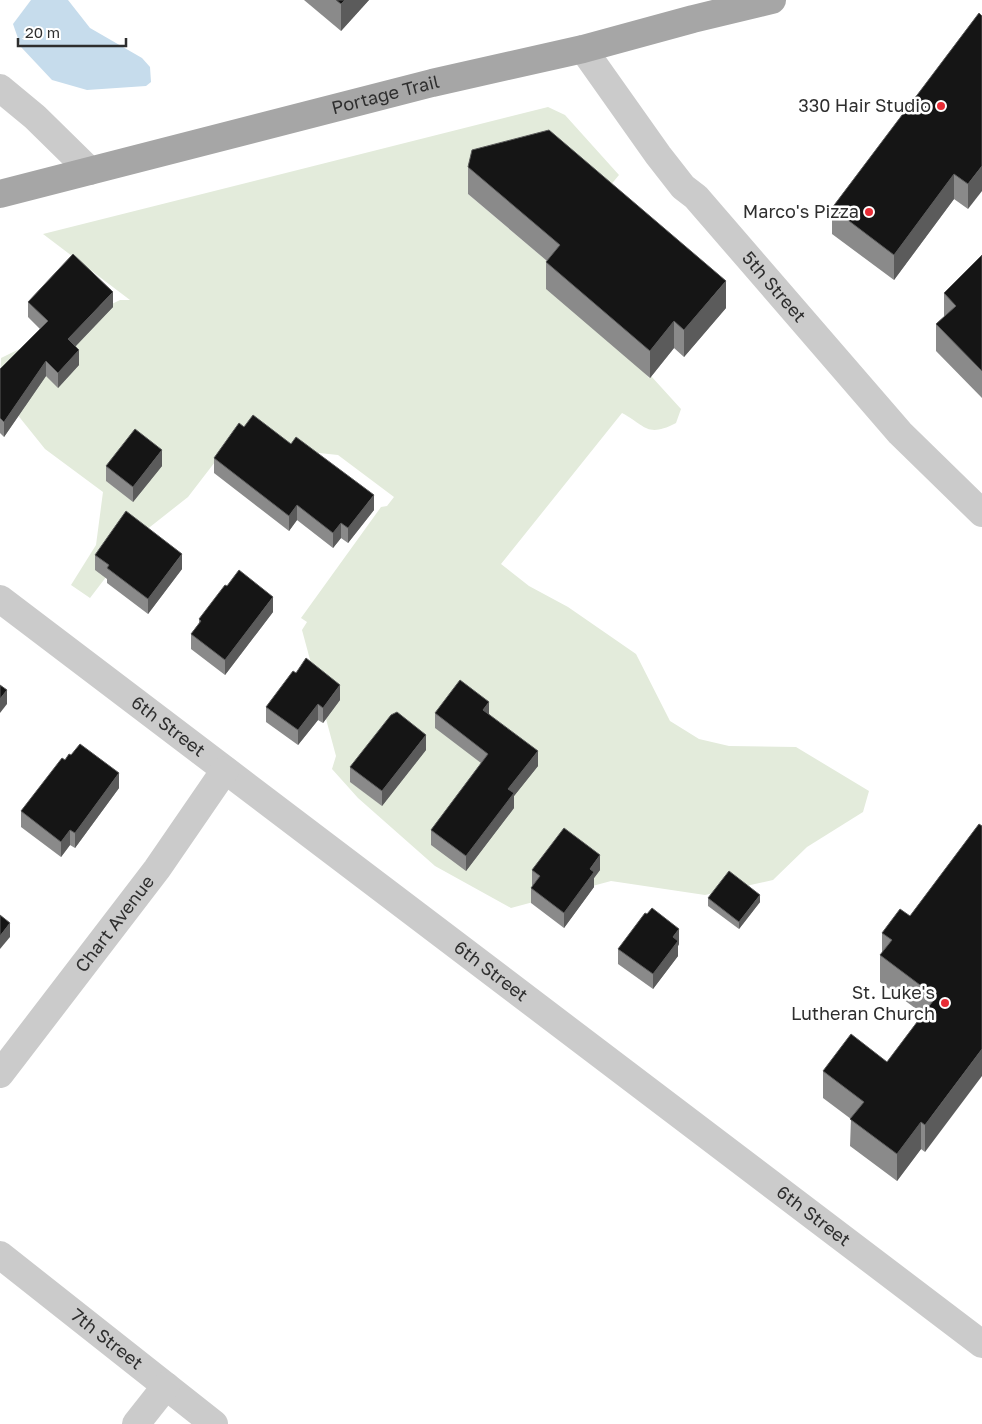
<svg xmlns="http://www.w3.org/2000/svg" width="982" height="1424" viewBox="0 0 982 1424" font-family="'Golos Text',sans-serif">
	<rect width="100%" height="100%" fill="#fff"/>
	<path fill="#e3ebdb" d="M 548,107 L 565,115 L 619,175 L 599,199 L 468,194 L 560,272 L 649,378 L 651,376 L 681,409 L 676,423 C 647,438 646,426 622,413 L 501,564 L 529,586 L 568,607 L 636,654 L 670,721 L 699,739 L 729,746 L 796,747 L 869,791 L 863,812 L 807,847 L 773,880 L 705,895 L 611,881 L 511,908 L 435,866 L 358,798 L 332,769 L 336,756 L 302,630 L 307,622 L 301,618 L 381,507 L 387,506 L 394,497 L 338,455 L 235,444 L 218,458 L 188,497 L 136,538 L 90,598 L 71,585 L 96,545 L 103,492 L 45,449 L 0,393 L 1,358 L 120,300 L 130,300 L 43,234 Z"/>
	<path fill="#c6dcec" d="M 31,0 L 68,0 L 90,28 L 142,58 L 150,67 L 151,82 L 146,86 L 87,90 L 52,80 L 21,47 L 13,24 Z"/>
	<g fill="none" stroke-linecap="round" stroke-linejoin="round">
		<g stroke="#cbcbcb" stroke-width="28">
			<path id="s1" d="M 583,49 L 658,155 L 683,187 L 696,197 L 900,433 L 982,513"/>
			<path d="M 0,88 L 35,117 L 90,171"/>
			<path id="s2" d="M 0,599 L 982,1344"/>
			<path id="s3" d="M 0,1074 L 157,869 L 225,770"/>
			<path id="s4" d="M 0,1255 L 214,1424"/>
			<path d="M 136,1424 L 166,1386"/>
		</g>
		<path stroke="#a6a6a6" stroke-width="28" id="s5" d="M 0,194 L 432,83 L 583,49 L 693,19 L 772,0"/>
	</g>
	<g fill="#8a8a8a">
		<path d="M 304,0 L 369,0 L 341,31 Z"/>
		<path d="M 979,13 L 968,209 L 954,199 L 894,280 L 832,234 L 832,208 Z"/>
		<path d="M 468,167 L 726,308 L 684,357 L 674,348 L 650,378 L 546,289 L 546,262 L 547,261 L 468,194 Z"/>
		<path d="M 982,255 L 982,398 L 936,351 L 936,324 L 944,317 L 944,293 Z"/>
		<path d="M 28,302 L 113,307 L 76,346 L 79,365 L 58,388 L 46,376 L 4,437 L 0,433 L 0,369 L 40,329 L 28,317 Z"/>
		<path d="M 244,427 L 374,510 L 348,543 L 341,538 L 333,548 L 297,520 L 289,531 L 214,473 L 214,458 Z"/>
		<path d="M 106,466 L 162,466 L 133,502 L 106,481 Z"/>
		<path d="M 95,555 L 182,569 L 148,614 L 107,583 L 107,579 L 95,570 Z"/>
		<path d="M 273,612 L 225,675 L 191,649 L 191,634 L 199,623 L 199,619 Z"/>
		<path d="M 340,700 L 323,723 L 318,720 L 298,745 L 266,722 L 266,707 Z"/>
		<path d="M 435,713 L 489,714 L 538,766 L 514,796 L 514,808 L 466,871 L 431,845 L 431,830 L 481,763 L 435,728 Z"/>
		<path d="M 426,750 L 382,806 L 350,782 L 350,767 Z"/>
		<path d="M 65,760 L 119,788 L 75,848 L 70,845 L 61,857 L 21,827 L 21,811 Z"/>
		<path d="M 979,824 L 925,1152 L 921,1149 L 897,1181 L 850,1146 L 851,1119 L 823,1098 L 823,1071 L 887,1062 L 923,1014 L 880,982 L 880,955 L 882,953 L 882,933 L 910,916 Z"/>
		<path d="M 532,870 L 600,870 L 594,878 L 594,887 L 564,928 L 531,903 L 531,888 L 533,886 L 532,885 Z"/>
		<path d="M 708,898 L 760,902 L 739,929 L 708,906 Z"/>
		<path d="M 647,914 L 679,944 L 678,946 L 678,956 L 653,989 L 618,964 L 618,949 Z"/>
	</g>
	<g fill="#5b5b5b">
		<path d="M 345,0 L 369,0 L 341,31 L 341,4 Z"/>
		<path d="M 982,166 L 982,191 L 968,209 L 968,184 Z"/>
		<path d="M 954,174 L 954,199 L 894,280 L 894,255 Z"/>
		<path d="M 726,281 L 726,308 L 684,357 L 684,330 Z"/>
		<path d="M 113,292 L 113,307 L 68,354 L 68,339 Z"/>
		<path d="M 674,321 L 674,348 L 650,378 L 650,351 Z"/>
		<path d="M 79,350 L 79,365 L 58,388 L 58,373 Z"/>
		<path d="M 46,361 L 46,376 L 4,437 L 4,422 Z"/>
		<path d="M 162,450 L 162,466 L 133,502 L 133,487 Z"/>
		<path d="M 374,495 L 374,510 L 348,543 L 348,528 Z"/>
		<path d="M 297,505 L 297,520 L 289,531 L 289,516 Z"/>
		<path d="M 341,523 L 341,538 L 333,548 L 333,533 Z"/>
		<path d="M 182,554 L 182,569 L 148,614 L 148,599 Z"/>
		<path d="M 273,597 L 273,612 L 225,675 L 225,660 Z"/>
		<path d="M 340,685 L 340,700 L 323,723 L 323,708 Z"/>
		<path d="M 7,690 L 7,704 L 0,713 L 0,699 Z"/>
		<path d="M 489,702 L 489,717 L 483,710 Z"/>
		<path d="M 318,704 L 318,720 L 298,745 L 298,730 Z"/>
		<path d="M 426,735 L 426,750 L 382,806 L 382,791 Z"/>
		<path d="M 538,751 L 538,766 L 514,796 L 514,808 L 466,871 L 466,856 L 508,789 Z"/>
		<path d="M 119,773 L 119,788 L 75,848 L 75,833 Z"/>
		<path d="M 70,830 L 70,845 L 61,857 L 61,842 Z"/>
		<path d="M 600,855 L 600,870 L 594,878 L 594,887 L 564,928 L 564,913 L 590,869 Z"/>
		<path d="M 760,895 L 760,902 L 739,929 L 739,922 Z"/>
		<path d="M 10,923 L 10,937 L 0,949 L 0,936 Z"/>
		<path d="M 679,929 L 679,944 L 678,946 L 678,956 L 653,989 L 653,974 L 673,937 Z"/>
		<path d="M 982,1049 L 982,1076 L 925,1152 L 925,1125 Z"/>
		<path d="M 921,1122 L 921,1149 L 897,1181 L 897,1154 Z"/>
	</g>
	<g fill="#151515" stroke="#5b5b5b">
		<path d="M 336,0 L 345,0 L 341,4 Z"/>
		<path d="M 979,13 L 982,16 L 982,166 L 968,184 L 954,174 L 894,255 L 832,208 Z"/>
		<path d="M 549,130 L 726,281 L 684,330 L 674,321 L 650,351 L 546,262 L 560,245 L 468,167 L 472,150 Z"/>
		<path d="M 73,254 L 113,292 L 68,339 L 79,350 L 58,373 L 46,361 L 4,422 L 0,418 L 0,369 L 48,321 L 28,302 Z"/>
		<path d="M 982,255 L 982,371 L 936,324 L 956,306 L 944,293 Z"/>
		<path d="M 253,415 L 291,444 L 296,437 L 374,495 L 348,528 L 341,523 L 333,533 L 297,505 L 289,516 L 214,458 L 239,423 L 244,427 Z"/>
		<path d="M 135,429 L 162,450 L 133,487 L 106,466 Z"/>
		<path d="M 126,511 L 182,554 L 148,599 L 107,568 L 109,565 L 95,555 Z"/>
		<path d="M 239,570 L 273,597 L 225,660 L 191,634 L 201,621 L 199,619 L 225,585 L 227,586 Z"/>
		<path d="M 306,658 L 340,685 L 323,708 L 318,704 L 298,730 L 266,707 L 293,671 L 296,673 Z"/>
		<path d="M 460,680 L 489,702 L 483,710 L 538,751 L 508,789 L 514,793 L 466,856 L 431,830 L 488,754 L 435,713 Z"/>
		<path d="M 0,685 L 7,690 L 0,699 Z"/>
		<path d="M 397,712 L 426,735 L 382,791 L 350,767 L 391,715 Z"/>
		<path d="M 80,744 L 119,773 L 75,833 L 70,830 L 61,842 L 21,811 L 62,758 L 65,760 L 69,754 L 71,755 Z"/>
		<path d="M 979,824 L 982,826 L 982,1049 L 925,1125 L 921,1122 L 897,1154 L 850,1119 L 864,1102 L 823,1071 L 851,1034 L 887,1062 L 936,997 L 880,955 L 892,940 L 882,933 L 900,909 L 910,916 Z"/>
		<path d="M 564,828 L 600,855 L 590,869 L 594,872 L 564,913 L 531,888 L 540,876 L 532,870 Z"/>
		<path d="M 729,871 L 760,895 L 739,922 L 708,898 Z"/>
		<path d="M 652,908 L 679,929 L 673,937 L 678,941 L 653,974 L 618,949 L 645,913 L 647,914 Z"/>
		<path d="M 0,915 L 10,923 L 0,936 Z"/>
	</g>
	<g fill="#e82d36" stroke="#fff" stroke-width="2">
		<circle cx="941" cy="106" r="5"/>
		<circle cx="869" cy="212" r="5"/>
		<circle cx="945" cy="1003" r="5"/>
	</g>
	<g text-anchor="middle" stroke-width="5" stroke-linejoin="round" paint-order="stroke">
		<g font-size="18" fill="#2e2e2e" stroke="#fff">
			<text dy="6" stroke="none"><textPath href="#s5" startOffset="398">Portage Trail</textPath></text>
			<text dy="6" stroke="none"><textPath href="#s1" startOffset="306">5th Street</textPath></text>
			<text dy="6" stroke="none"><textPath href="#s2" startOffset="211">6th Street</textPath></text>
			<text dy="6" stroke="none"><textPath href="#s3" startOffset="189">Chart Avenue</textPath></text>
			<text dy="6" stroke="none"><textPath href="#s2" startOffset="616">6th Street</textPath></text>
			<text dy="6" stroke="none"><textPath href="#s2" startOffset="1021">6th Street</textPath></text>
			<text dy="6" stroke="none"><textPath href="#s4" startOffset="136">7th Street</textPath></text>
		</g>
		<g font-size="18" fill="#2e2e2e" stroke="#fff" text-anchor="end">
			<text x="931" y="112">330 Hair Studio</text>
			<text x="859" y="218">Marco's Pizza</text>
			<text x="935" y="999">St. Luke's<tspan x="935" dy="21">Lutheran Church</tspan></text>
		</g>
	</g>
	<path d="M18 38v8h108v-8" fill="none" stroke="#2e2e2e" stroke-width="2.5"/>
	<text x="25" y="38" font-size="15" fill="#2e2e2e" stroke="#ffffff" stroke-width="4" paint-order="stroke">20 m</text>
</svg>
